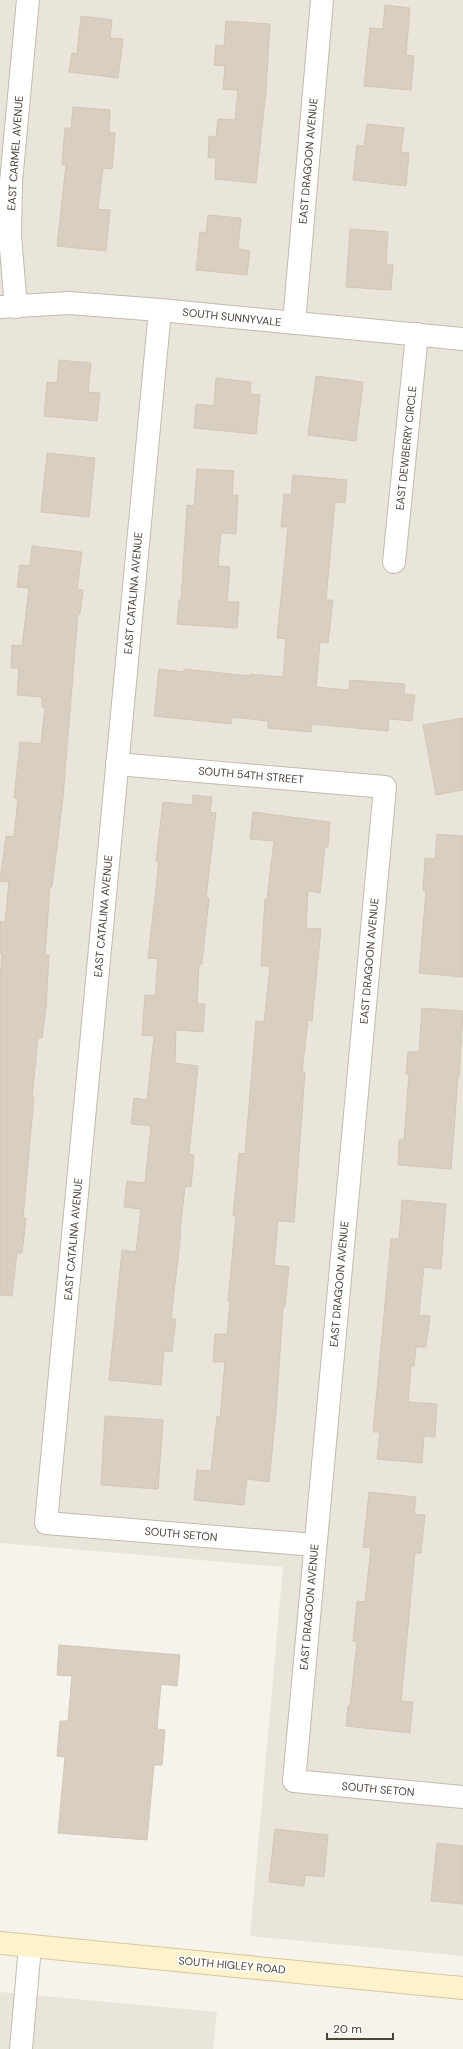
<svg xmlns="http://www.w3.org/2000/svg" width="463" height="2049" viewBox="0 0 463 2049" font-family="'DM Sans',sans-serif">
	<rect width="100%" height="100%" fill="#f6f3ec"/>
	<g fill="#eae5da">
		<path d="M 0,0 L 463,0 L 463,1956 L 250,1936 L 283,1567 L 0,1543 Z"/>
		<path d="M 0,1992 L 217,2012 L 213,2049 L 0,2049 Z"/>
	</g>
	<g fill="#d8cfc1" stroke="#d3c7b4">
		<path d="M 385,5 L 410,8 L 406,55 L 414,56 L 411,90 L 364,86 L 370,28 L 383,29 Z"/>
		<path d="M 81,16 L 112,20 L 110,38 L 123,39 L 118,78 L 69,72 L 72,53 L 77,54 Z"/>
		<path d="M 226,21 L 270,24 L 266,91 L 256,183 L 215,179 L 216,158 L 208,157 L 209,136 L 216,137 L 218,119 L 235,120 L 238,90 L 223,89 L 225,66 L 214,65 L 216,45 L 224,46 Z"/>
		<path d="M 73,107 L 110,110 L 109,132 L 115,133 L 112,169 L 103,168 L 98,209 L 110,210 L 106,251 L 57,246 L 66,165 L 62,165 L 65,128 L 71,128 Z"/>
		<path d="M 367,124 L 404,128 L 401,152 L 409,153 L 406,186 L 353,180 L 357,145 L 364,146 Z"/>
		<path d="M 208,215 L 241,218 L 238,249 L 250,251 L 247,275 L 196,270 L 200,232 L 206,233 Z"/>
		<path d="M 350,229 L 388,232 L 386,265 L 393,265 L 391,290 L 346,287 Z"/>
		<path d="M 59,360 L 91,363 L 88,392 L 100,393 L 97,421 L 44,416 L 47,382 L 57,383 Z"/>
		<path d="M 316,376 L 363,382 L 356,441 L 308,435 Z"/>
		<path d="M 216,378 L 251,382 L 250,394 L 260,395 L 256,434 L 194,428 L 196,404 L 214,406 Z"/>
		<path d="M 47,453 L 95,458 L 89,517 L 41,512 Z"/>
		<path d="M 197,469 L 234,471 L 232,495 L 238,495 L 236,534 L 221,533 L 218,566 L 230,567 L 227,602 L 239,602 L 237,628 L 177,624 L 179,600 L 181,600 L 187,505 L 194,506 Z"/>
		<path d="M 293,475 L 347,480 L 345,503 L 335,502 L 326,600 L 333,600 L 328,643 L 320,642 L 316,687 L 349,690 L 350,680 L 405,684 L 404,694 L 415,695 L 412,721 L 389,719 L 388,731 L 312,724 L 311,732 L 268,728 L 268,721 L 232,717 L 231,724 L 154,716 L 159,669 L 184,672 L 184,669 L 250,676 L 250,674 L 283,677 L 286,639 L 277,638 L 288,527 L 281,527 L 284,494 L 291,495 Z"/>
		<path d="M 32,546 L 82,552 L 77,589 L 83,590 L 80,614 L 78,614 L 63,797 L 52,887 L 50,887 L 45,955 L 49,955 L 46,1008 L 42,1038 L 38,1038 L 32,1097 L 34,1097 L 23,1218 L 26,1218 L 22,1253 L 17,1253 L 12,1296 L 0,1295 L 0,981 L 2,953 L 0,953 L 0,921 L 5,922 L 9,882 L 0,881 L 6,836 L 14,837 L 18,798 L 14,798 L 20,742 L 41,744 L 45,707 L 42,707 L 42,697 L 17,695 L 19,668 L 11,668 L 12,645 L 22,646 L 29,588 L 17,587 L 20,565 L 30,566 Z"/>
		<path d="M 463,718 L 463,790 L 436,795 L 423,725 Z"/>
		<path d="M 193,795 L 212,797 L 210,812 L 216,813 L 206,898 L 209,898 L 202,964 L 199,964 L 197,1004 L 205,1004 L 203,1032 L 176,1030 L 175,1063 L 198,1066 L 189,1154 L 194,1155 L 191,1187 L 185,1186 L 180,1232 L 181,1232 L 171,1319 L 176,1319 L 172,1352 L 164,1351 L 161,1385 L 109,1380 L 122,1250 L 136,1252 L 141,1209 L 124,1207 L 127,1181 L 145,1183 L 151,1126 L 131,1124 L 134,1098 L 147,1100 L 154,1036 L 142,1035 L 145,995 L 155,996 L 158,959 L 148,958 L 159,861 L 156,861 L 163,802 L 192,805 Z"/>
		<path d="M 253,812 L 330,822 L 328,847 L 325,847 L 320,893 L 308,891 L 306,928 L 321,929 L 312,1021 L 308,1020 L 302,1072 L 305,1072 L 294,1222 L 278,1221 L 274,1265 L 289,1267 L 285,1307 L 283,1307 L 276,1413 L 269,1482 L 247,1479 L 244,1505 L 194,1500 L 197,1470 L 211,1471 L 217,1416 L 220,1417 L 225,1362 L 213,1362 L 215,1334 L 227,1334 L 230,1302 L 228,1301 L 236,1216 L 233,1216 L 239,1153 L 245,1154 L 256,1021 L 264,1022 L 270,966 L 261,966 L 265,899 L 267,899 L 274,841 L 250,839 Z"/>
		<path d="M 437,834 L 463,836 L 463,977 L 419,973 L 426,891 L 423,890 L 425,858 L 435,859 Z"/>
		<path d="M 422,1008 L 463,1011 L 459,1078 L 458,1077 L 451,1169 L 398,1165 L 399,1140 L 404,1140 L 409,1074 L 406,1074 L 408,1052 L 419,1052 Z"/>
		<path d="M 402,1200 L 446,1204 L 441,1269 L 424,1267 L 419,1315 L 430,1316 L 426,1347 L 416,1347 L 414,1366 L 411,1366 L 408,1402 L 437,1404 L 435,1437 L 424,1436 L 422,1463 L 377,1459 L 380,1432 L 373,1432 L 391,1239 L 399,1239 Z"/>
		<path d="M 105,1416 L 163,1420 L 158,1489 L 101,1485 Z"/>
		<path d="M 369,1492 L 416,1497 L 414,1514 L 425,1515 L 421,1553 L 415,1553 L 401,1701 L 413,1702 L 410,1733 L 346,1726 L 348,1706 L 350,1706 L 357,1642 L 353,1641 L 357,1601 L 365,1602 L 371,1548 L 363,1547 Z"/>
		<path d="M 59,1645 L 180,1655 L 177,1686 L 161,1684 L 157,1729 L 165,1730 L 162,1765 L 154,1765 L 147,1840 L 58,1833 L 65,1757 L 57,1756 L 60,1721 L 68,1721 L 72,1676 L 57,1675 Z"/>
		<path d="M 275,1829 L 328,1835 L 324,1877 L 305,1875 L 304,1886 L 269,1882 Z"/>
		<path d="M 437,1843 L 463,1846 L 463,1904 L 431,1901 Z"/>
	</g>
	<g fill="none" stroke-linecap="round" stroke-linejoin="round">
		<g stroke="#c2bbae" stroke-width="24">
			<g id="minor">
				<path d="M 16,307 L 10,236 L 11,182 L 28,0"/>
				<path d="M 160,310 L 46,1523 L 315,1545"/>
				<path d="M 294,323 L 322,0"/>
				<path d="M 394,562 L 417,334"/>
				<path d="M 117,764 L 385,787 L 294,1781 L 463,1797"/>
				<path d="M 21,2049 L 30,1946"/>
			</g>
		</g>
		<g stroke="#c2bbae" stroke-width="24">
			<path id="tertiary" d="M 0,307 L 69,303 L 160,310 L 463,339"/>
		</g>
		<g stroke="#d6c79b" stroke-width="24">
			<path id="secondary" d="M 0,1943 L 463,1988"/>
		</g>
		<use href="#minor" stroke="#fff" stroke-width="22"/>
		<use href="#tertiary" stroke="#fff" stroke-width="22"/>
		<use href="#secondary" stroke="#fff3cd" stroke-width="22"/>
	</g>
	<g text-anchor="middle" stroke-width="3.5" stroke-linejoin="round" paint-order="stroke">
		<g font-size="11" fill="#4b4439" stroke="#fff">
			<text transform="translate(15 153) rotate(-86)" y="4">EAST CARMEL AVENUE</text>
			<text transform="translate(308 161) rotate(-85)" y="4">EAST DRAGOON AVENUE</text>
			<text transform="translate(232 317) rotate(6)" y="4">SOUTH SUNNYVALE</text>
			<text transform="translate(406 448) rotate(-84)" y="4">EAST DEWBERRY CIRCLE</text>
			<text transform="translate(133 593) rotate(-85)" y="4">EAST CATALINA AVENUE</text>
			<text transform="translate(251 775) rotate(5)" y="4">SOUTH 54TH STREET</text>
			<text transform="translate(103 916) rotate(-85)" y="4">EAST CATALINA AVENUE</text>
			<text transform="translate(369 961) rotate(-85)" y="4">EAST DRAGOON AVENUE</text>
			<text transform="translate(73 1239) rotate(-85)" y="4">EAST CATALINA AVENUE</text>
			<text transform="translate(339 1284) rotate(-85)" y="4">EAST DRAGOON AVENUE</text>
			<text transform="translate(181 1534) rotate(5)" y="4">SOUTH SETON</text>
			<text transform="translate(309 1607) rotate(-85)" y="4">EAST DRAGOON AVENUE</text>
			<text transform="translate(378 1789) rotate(5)" y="4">SOUTH SETON</text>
			<text transform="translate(232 1965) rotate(5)" y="4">SOUTH HIGLEY ROAD</text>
		</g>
	</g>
	<path d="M327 2033v6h66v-6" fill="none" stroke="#4b4439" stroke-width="2"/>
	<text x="333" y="2033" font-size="12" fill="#4b4439" stroke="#ffffff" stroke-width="3" paint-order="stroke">20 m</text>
</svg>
